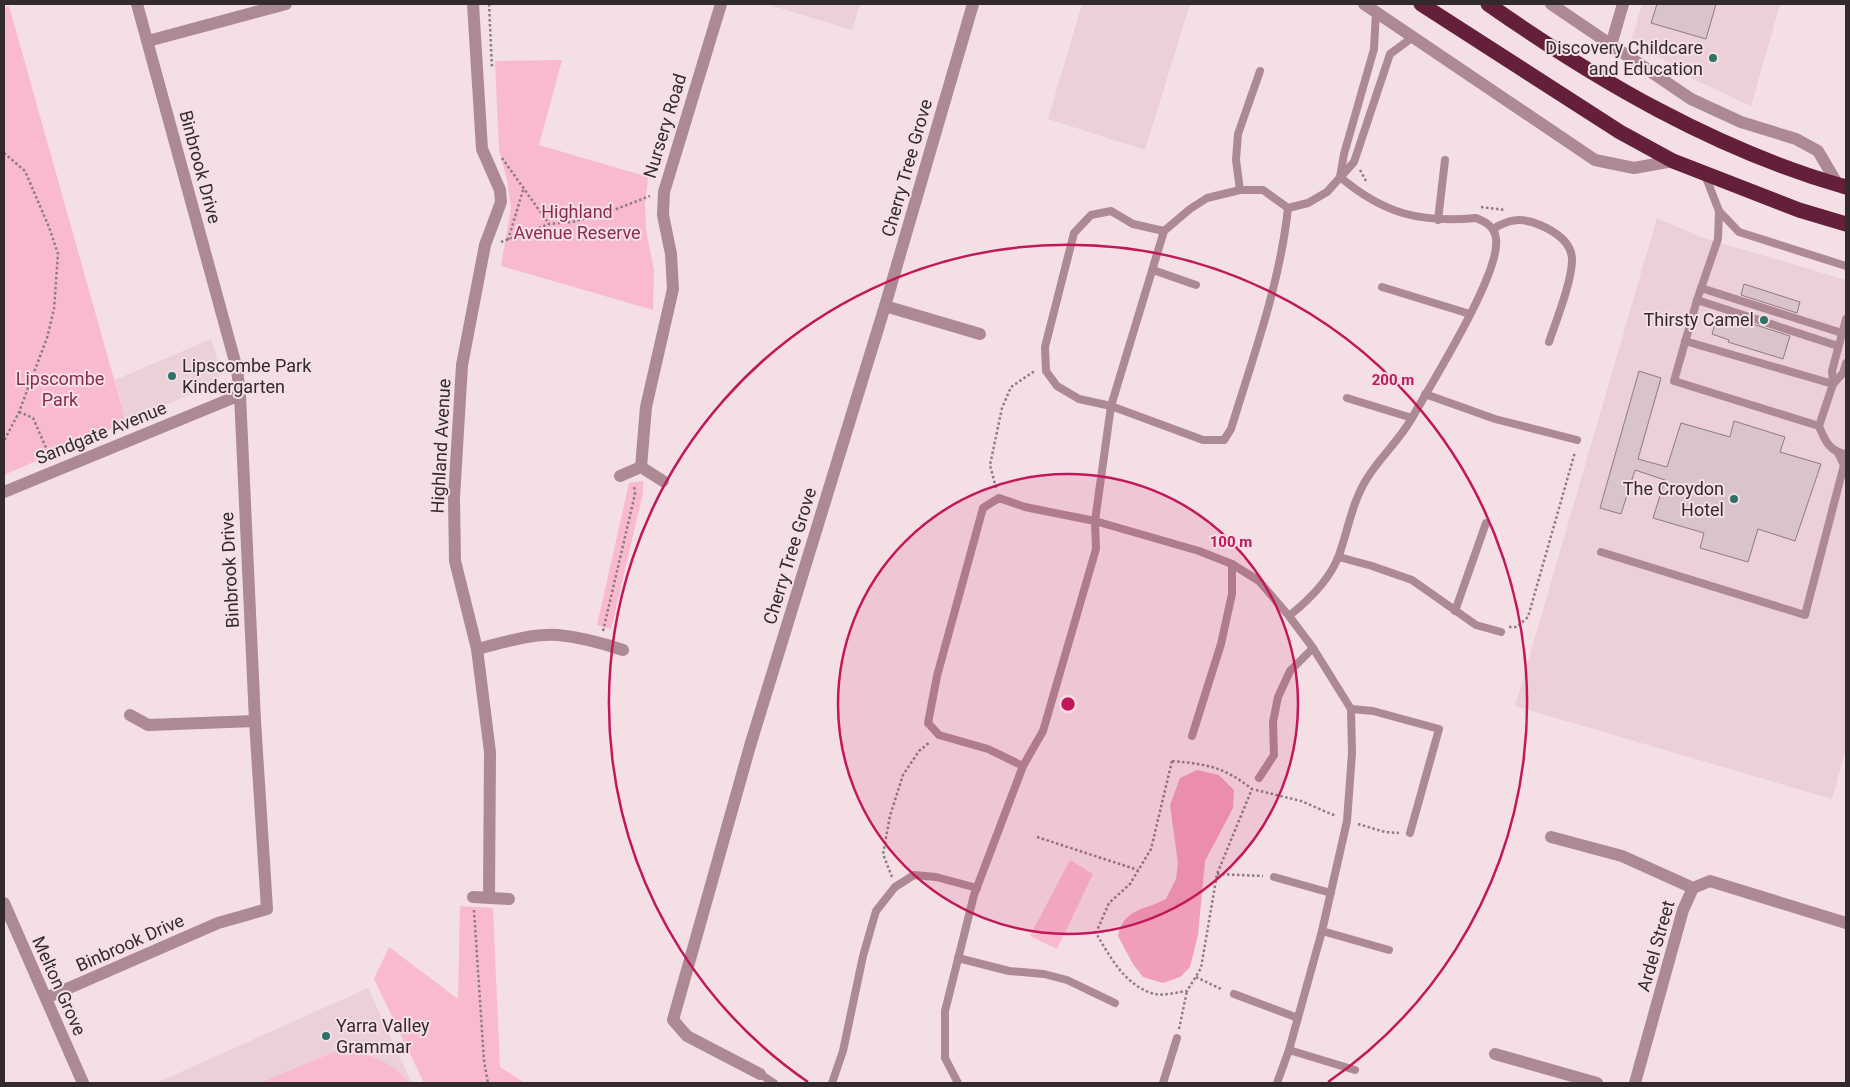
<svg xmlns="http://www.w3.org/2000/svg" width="1850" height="1087" viewBox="0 0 1850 1087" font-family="Roboto,sans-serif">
	<rect width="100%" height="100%" fill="#f4dfe5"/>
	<g fill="#ecd0d8">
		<path d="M 766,4 L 860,4 L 852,30 Z"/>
		<path d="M 1082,4 L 1190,4 L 1145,150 L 1048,119 Z"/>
		<path d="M 1642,4 L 1780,4 L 1751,106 L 1689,77 L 1632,38 Z"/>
		<path d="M 1657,218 L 1701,237 L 1846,280 L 1846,749 L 1832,799 L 1515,706 Z"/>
		<path d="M 211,339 L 221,372 L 216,383 L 126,422 L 115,380 Z"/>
		<path d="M 368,988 L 412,1083 L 156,1083 Z"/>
	</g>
	<g fill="#fabacd">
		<path d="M 9,6 L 126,422 L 4,475 L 4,8 Z"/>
		<path d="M 562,60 L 539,145 L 648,177 L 645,204 L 646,230 L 654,270 L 653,310 L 501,266 L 511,208 L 507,180 L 499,150 L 495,61 Z"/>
		<path d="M 643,481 L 643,493 L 611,629 L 597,625 L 629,483 Z"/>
		<path d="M 1070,860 L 1093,874 L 1057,949 L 1030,936 Z"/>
		<path d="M 460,906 L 493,908 L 500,1067 L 525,1083 L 424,1083 L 374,979 L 389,947 L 458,999 Z"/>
		<path d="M 341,1049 C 367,1055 393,1060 409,1083 L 260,1083 Z"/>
	</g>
	<path fill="#f19eb8" d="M 1197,770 L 1219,775 L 1234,790 L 1233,808 L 1205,861 L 1198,935 L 1190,967 L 1180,977 L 1163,983 L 1143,977 L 1133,964 L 1118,936 C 1124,908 1143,911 1166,899 L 1176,879 L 1178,863 L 1170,805 L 1180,778 Z"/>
	<g fill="#d9c4ca" stroke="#8d7a80">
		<path d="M 1657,4 L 1716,4 L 1706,39 L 1651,23 Z"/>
		<path d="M 1744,284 L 1800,302 L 1797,313 L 1741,295 Z"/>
		<path d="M 1717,318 L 1733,323 L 1734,318 L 1790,336 L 1783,359 L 1728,342 L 1729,340 L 1712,334 Z"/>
		<path d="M 1639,371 L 1661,378 L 1638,459 L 1667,467 L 1681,423 L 1730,437 L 1734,421 L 1785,437 L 1780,452 L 1821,464 L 1795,541 L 1758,529 L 1748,562 L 1700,548 L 1704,533 L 1653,518 L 1665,480 L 1635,470 L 1621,514 L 1600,508 Z"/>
	</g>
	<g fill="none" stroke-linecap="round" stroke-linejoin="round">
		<g stroke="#8b7d80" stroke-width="2.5" stroke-dasharray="2.5 2.5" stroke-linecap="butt">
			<path d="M 489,4 L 492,67"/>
			<path d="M 4,153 L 25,171 L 49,227 L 58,254 L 54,309 L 47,338 L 19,412 L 4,441"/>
			<path d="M 502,158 L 549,224"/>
			<path d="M 1360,170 L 1367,183"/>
			<path d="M 1481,207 L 1505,210"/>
			<path d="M 508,240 L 524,187"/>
			<path d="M 501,242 L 549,224 L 572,222 L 606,213 L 650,196"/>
			<path d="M 19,412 L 33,418 L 51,459"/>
			<path d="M 996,488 L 990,465 L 1002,408 L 1011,387 L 1036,370"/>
			<path d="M 1509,627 L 1517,627 L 1528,617 L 1575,452"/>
			<path d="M 603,631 L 635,494 L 634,485"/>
			<path d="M 1172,761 C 1207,764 1224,767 1252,789 L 1217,874 L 1201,968 L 1187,991 C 1178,992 1164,996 1155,994 C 1126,987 1110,957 1096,933 L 1109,903 L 1130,884 L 1151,849 Z"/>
			<path d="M 1256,790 L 1301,801 L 1336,816"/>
			<path d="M 1358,824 L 1385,832 L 1399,833"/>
			<path d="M 1037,837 L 1138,870"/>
			<path d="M 1217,874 L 1263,876"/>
			<path d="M 892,877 L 883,854 L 890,816 L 903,775 L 919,751 L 930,742"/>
			<path d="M 474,910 L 484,1061 L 488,1083"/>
			<path d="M 1196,977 L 1223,990"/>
			<path d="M 1179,1029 L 1187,991"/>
		</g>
		<g stroke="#ad8993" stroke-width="8">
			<path d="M 1705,175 L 1719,211 L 1739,232 L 1846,266"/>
			<path d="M 1340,177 L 1344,154 L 1374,49 L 1376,12"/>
			<path d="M 1240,190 L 1236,160 L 1238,134 L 1260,71"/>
			<path d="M 1719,211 L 1718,239 L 1697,300 L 1674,381 L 1819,426"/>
			<path d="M 1438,220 L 1445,160"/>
			<path d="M 1493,229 C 1509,219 1522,217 1540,225 C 1554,231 1572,242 1572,260 C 1572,281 1556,321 1549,342"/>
			<path d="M 1164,231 L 1133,224 L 1111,211 L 1091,215 L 1074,233 L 1045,347 L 1046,371 L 1057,386 L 1079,399 L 1111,406 L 1203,440 L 1224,440 L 1231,429 C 1253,357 1280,284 1288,208"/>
			<path d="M 1153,270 L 1196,285"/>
			<path d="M 1382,287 L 1470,314"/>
			<path d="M 1701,288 L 1842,333"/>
			<path d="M 1697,300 L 1838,346"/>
			<path d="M 1846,319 L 1832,371 L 1833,384 L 1819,426 C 1825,441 1830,452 1846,454"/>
			<path d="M 1685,341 L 1833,384"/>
			<path d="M 1833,384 L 1843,373 L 1846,363"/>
			<path d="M 1425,394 L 1495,419 L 1577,440"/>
			<path d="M 1347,398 L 1412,418"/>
			<path d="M 1601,552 L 1805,615 L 1844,465 L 1838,453"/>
			<path d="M 1339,557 L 1372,566 L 1412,580 L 1476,625 L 1501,632"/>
			<path d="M 1455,611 L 1486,523"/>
			<path d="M 1289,616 C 1309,600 1330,580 1339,555 C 1348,530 1352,503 1366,480 C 1379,458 1399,441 1412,418 C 1431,384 1501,273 1496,239 C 1495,227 1486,222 1476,218 C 1420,223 1384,214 1340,177"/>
			<path d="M 1351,709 L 1373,711 L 1439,729 L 1410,833"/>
			<path d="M 1192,736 L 1221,644 L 1232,594 L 1232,564"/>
			<path d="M 1023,766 L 988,749 L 939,735 L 928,723 L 937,676 L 983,508 L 999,498 L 1025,507 L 1095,521 L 1199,551 L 1232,564 L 1259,581 L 1289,616 L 1313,648 L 1351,709 L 1352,753 L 1347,821 L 1322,931 L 1289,1050 L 1277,1083"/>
			<path d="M 1259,778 L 1274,755 L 1273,722 L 1278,697 L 1290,671 L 1313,648"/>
			<path d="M 1274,877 L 1331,893"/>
			<path d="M 1322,931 L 1389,950"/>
			<path d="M 958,958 L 1009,971 L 1044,974 L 1067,980 L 1115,1003"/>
			<path d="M 1234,994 L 1298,1018"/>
			<path d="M 1289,1050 L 1355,1070"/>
			<path d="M 760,1074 L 774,1083"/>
			<path d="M 832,1083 L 843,1051 L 863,956 L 876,911 L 895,887 L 914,875 L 936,877 L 977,888"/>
			<path d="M 958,1083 L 945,1058 L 945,1011 L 974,895 L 1023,766 L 1043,731 L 1096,549 L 1095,521 L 1111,406 L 1164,231 L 1190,209 L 1207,198 L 1240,190 L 1263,190 L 1288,208 L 1308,203 L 1327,192 L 1354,162 L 1390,54 L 1413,37"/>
			<path d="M 1163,1083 L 1177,1038"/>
		</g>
		<g stroke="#ad8993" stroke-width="12">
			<path d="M 473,4 L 482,149 L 500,190 L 501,202 L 485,245 L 462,365 L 454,498 L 455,561 L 477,649 L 490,752 L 489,897"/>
			<path d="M 1364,4 L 1595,160 L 1634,168 L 1673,161"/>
			<path d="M 1551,4 L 1691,99 L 1741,122 L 1796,139 L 1818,151 L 1838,185"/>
			<path d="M 148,41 L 286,4"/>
			<path d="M 1611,45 L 1623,4"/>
			<path d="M 885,306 L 980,334"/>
			<path d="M 641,467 L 646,407 L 673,289 L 671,254 L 663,215 L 664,192 L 721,4"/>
			<path d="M 620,476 L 641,467 L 663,481"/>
			<path d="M 4,492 L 240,395"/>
			<path d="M 477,649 C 502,643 531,633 558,635 C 580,637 602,643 623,650"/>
			<path d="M 130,715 L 148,725 L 255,721"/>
			<path d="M 1551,837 L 1622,856 L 1693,888"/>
			<path d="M 473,897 L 509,899"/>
			<path d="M 4,903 L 83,1083"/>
			<path d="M 46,998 L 218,923 L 267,909 L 255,721 L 240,395 L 237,369 L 137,4"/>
			<path d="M 1495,1054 L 1597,1083"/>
			<path d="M 760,1074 L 687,1036 L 673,1020 L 750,746 L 885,306 L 973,4"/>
			<path d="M 1635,1083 L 1683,910 L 1693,888 L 1710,881 L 1846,923"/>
		</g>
		<g stroke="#641f3a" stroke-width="15">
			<path d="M 1421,4 L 1620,132 L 1673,161 L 1799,210 L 1846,224"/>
			<path d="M 1488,4 C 1598,81 1716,150 1846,187"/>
		</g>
	</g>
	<circle cx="1068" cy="704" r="230" fill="#c2185b" fill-opacity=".12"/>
	<g fill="none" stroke="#c2185b" stroke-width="2.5">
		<circle cx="1068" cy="704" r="230"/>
		<path d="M808 1082A459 459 0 1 1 1328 1082"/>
	</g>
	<g fill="#2d7265" stroke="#f4dfe5" stroke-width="2">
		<circle cx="1713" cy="58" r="5"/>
		<circle cx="1764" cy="320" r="5"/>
		<circle cx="172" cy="376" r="5"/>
		<circle cx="1734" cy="499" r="5"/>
		<circle cx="326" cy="1036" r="5"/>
	</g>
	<g text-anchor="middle" stroke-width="4" stroke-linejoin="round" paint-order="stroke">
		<g font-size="18" fill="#322a2c" stroke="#f4dfe5" text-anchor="end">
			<text x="1703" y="54">Discovery Childcare<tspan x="1703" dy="21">and Education</tspan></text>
			<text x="1754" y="326">Thirsty Camel</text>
			<text x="182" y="372" text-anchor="start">Lipscombe Park<tspan x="182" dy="21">Kindergarten</tspan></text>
			<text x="1724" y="495">The Croydon<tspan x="1724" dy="21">Hotel</tspan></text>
			<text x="336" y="1032" text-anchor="start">Yarra Valley<tspan x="336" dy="21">Grammar</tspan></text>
		</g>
		<g font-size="18" fill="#322a2c" stroke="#f4dfe5">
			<text transform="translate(665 126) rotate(-73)" y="6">Nursery Road</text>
			<text transform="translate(200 167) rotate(75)" y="6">Binbrook Drive</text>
			<text transform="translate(907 168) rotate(-74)" y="6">Cherry Tree Grove</text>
			<text transform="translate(101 433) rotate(-22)" y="6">Sandgate Avenue</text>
			<text transform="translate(441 446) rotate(-87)" y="6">Highland Avenue</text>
			<text transform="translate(790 556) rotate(-73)" y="6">Cherry Tree Grove</text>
			<text transform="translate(230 570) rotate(-93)" y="6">Binbrook Drive</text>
			<text transform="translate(130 943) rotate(-24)" y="6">Binbrook Drive</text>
			<text transform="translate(1656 946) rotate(-74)" y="6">Ardel Street</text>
			<text transform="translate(59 986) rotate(66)" y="6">Melton Grove</text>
		</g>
		<g font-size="18" fill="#8a2b51" stroke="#f4dfe5">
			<text x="577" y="218">Highland<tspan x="577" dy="21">Avenue Reserve</tspan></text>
			<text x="60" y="385">Lipscombe<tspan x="60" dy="21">Park</tspan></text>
		</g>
	</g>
	<circle cx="1068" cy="704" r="8" fill="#c2185b" stroke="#f4dfe5" stroke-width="2.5"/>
	<g font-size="15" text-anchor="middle" font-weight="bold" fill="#c2185b" stroke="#f4dfe5" stroke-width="4" stroke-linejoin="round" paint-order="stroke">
		<text x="1393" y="385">200 m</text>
		<text x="1231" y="547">100 m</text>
	</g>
	<rect width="1850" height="1087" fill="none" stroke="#322a2c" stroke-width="10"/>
</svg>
